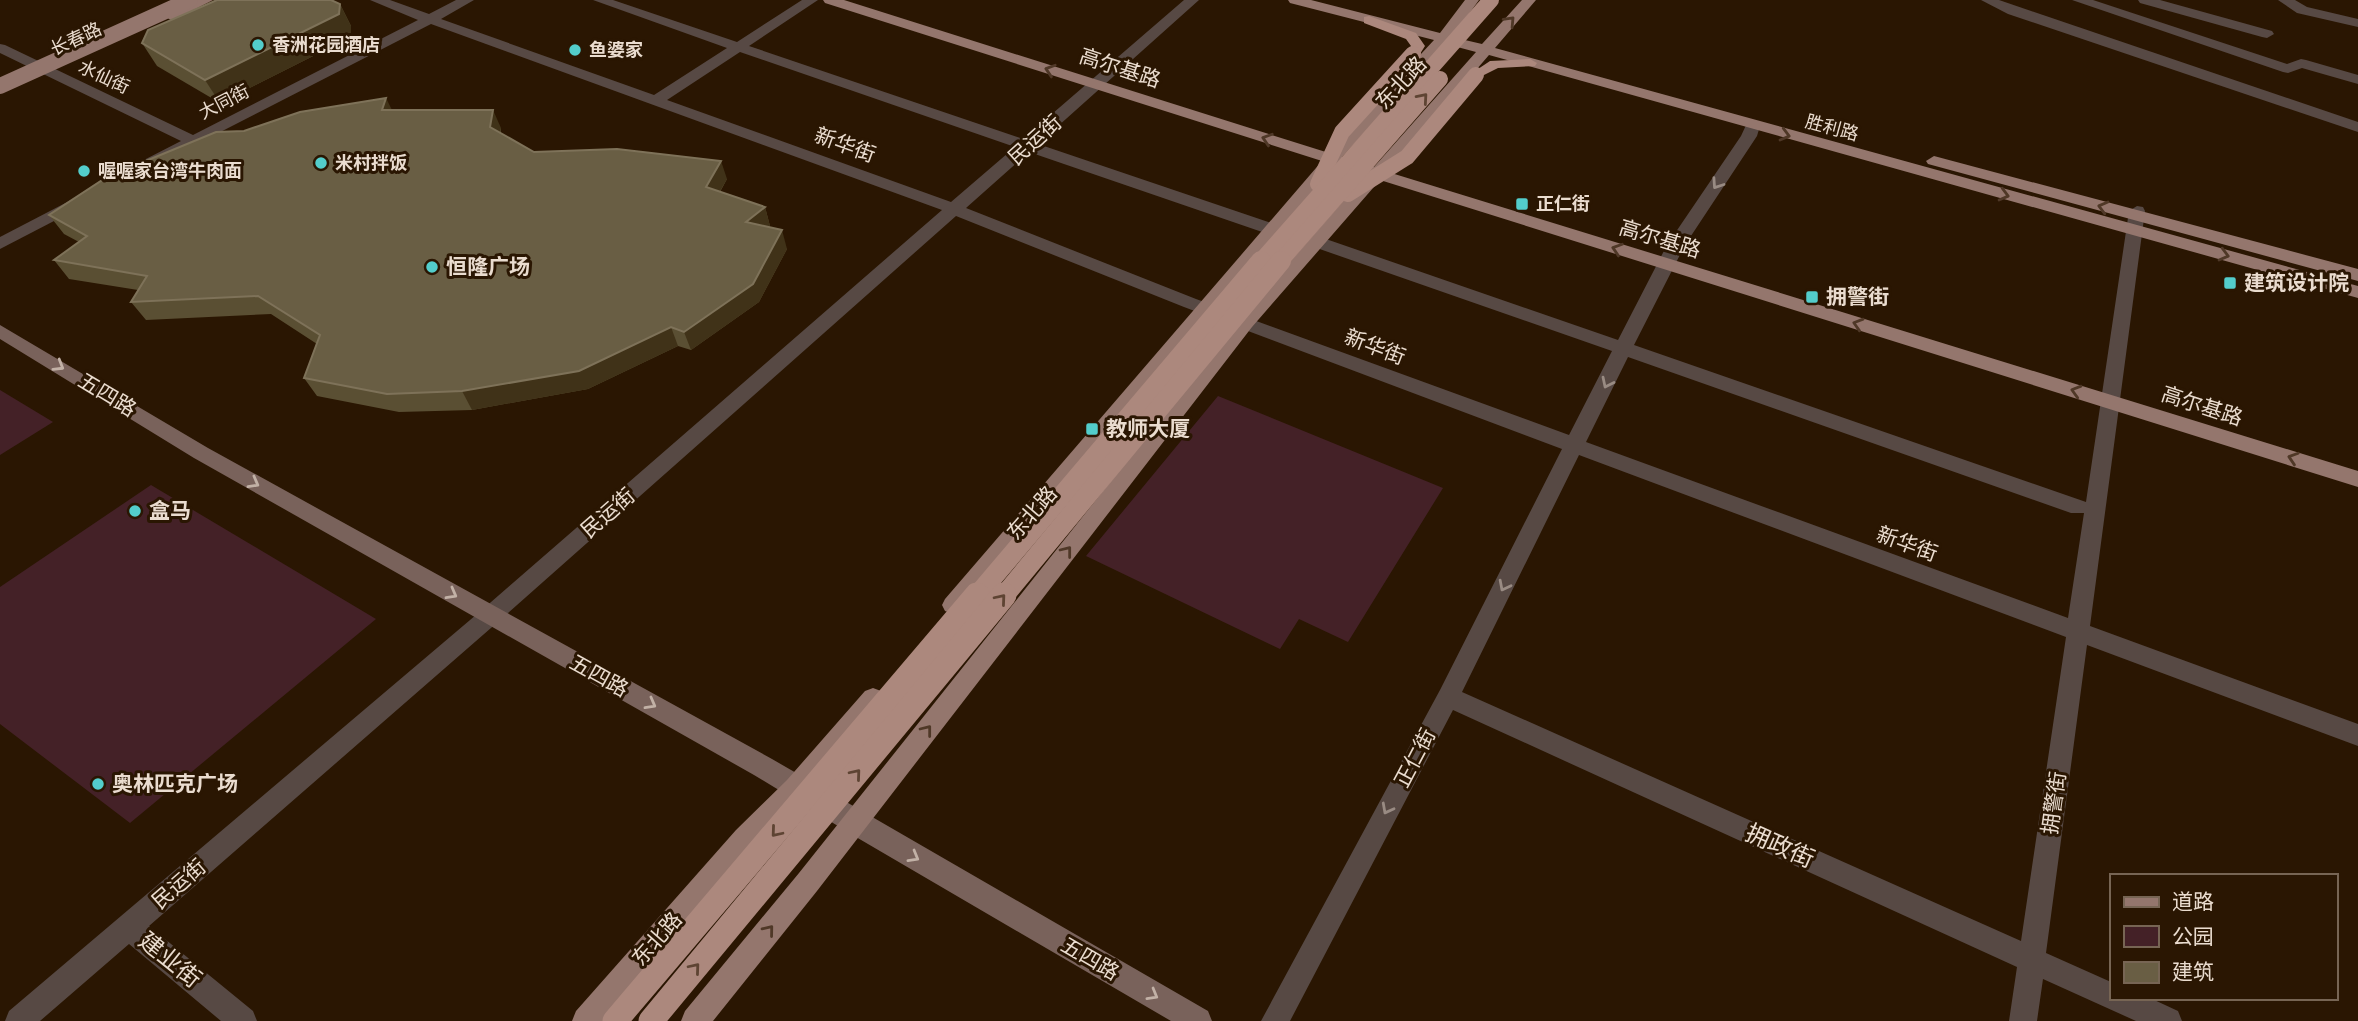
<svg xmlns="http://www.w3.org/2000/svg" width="2358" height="1021" viewBox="0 0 2358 1021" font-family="Poppins,'Noto Sans SC',sans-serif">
	<rect width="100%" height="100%" fill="#2a1602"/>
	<g fill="#442127">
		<path d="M 0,390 L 53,422 L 0,455 Z"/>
		<path d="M 1218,396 L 1443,488 L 1348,642 L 1299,619 L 1280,649 L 1086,556 Z"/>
		<path d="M 151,485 L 376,619 L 130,823 L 0,724 L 0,587 Z"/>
	</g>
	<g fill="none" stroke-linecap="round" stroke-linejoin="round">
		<g fill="#574944" fill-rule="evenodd">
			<path d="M 370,0 L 390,0 L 429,14 L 456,0 L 474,0 L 441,19 L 654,95 L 727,48 L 593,0 L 613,0 L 737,42 L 802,0 L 818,0 L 749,46 L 1023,139 L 1184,0 L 1199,0 L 1038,144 L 1280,226 L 1282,230 L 1280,234 L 1268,234 L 1029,152 L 966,208 L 1196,299 L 1569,435 L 1612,351 L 1311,246 L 1308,242 L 1317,237 L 1323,238 L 1618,340 L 1667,245 L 1741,136 L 1747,123 L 1757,123 L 1760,126 L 1757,136 L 1685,245 L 1634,345 L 2086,502 L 2129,211 L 2137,206 L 2143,207 L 2145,211 L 2090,626 L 2358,724 L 2358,746 L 2087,645 L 2046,953 L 2111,982 L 2111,998 L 2150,998 L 2178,1011 L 2182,1021 L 2136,1021 L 2043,979 L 2037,1021 L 2009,1021 L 2017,967 L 1453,710 L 1290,1021 L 1261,1021 L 1440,690 L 1562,449 L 1184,307 L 956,216 L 499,621 L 149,926 L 253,1011 L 257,1021 L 221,1021 L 129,944 L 40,1021 L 5,1021 L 9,1011 L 483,609 L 942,210 L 431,24 L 150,168 L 142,163 L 144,160 L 181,141 L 0,53 L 0,44 L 5,45 L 193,135 L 418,20 ZM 740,52 L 1015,147 L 951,202 L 667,100 ZM 1628,357 L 2071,513 L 2084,513 L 2068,618 L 1586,442 ZM 1579,455 L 2066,637 L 2021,941 L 1462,692 Z"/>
			<path d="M 1981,0 L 1999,0 L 2358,122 L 2358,132 L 2008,14 Z"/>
			<path d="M 2072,0 L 2093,0 L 2287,64 L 2301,59 L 2306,60 L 2358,75 L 2358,84 L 2302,68 L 2288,73 L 2283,72 Z"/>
			<path d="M 2138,0 L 2160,0 L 2272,31 L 2274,34 L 2267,38 L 2262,37 L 2140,3 Z"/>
			<path d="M 2278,0 L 2295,0 L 2307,7 L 2358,19 L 2358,27 L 2297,13 Z"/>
			<path d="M 75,198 L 81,199 L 83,203 L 81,207 L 0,249 L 0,237 Z"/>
		</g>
		<path fill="#79625b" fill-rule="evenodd" d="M 0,325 L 208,448 L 772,759 L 1208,1011 L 1212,1021 L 1171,1021 L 856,837 L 754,775 L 194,458 L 0,339 Z"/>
		<g fill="#94766d" fill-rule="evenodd">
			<path d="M 195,0 L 213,0 L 176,19 L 171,20 L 164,16 Z"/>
			<path d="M 823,0 L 844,0 L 1329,153 L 1434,40 L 1290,3 L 1288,0 L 1311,0 L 1440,33 L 1465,0 L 1479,0 L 1452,37 L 1482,44 L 1522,0 L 1536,0 L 1495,48 L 2358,286 L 2358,298 L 1489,55 L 1388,172 L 2358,471 L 2358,487 L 1380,180 L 1252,327 L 817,891 L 713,1021 L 681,1021 L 685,1011 L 799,873 L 1240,319 L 1366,175 L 1335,166 L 961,611 L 953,614 L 945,611 L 942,605 L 945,599 L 1322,161 L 825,3 ZM 1446,44 L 1476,52 L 1374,167 L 1342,157 Z"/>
			<path d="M 1934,156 L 2358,269 L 2358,281 L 1928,164 L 1926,161 Z"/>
			<path d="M 873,688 L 881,691 L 885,698 L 881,705 L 805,796 L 754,846 L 605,1021 L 572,1021 L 576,1011 L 736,830 L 787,780 L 865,691 Z"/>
		</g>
		<g fill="#ac887d" fill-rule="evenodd">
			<path d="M 1369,16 L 1416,33 L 1425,46 L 1418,57 L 1408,57 L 1406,54 L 1411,46 L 1406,39 L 1364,23 L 1364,17 Z"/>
			<path d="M 1530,59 L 1537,63 L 1535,66 L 1498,68 L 1476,79 L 1469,75 L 1490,61 Z"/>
		</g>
		<path stroke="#94766d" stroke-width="16" d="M 0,86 L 190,0"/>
		<g stroke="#ac887d" stroke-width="16">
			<path d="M 1318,184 L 1342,132 L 1413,54"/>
			<path d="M 1348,194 L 1407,157 L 1476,75"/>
			<path d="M 1259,263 L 1491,0"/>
			<path d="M 1279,263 L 1440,79"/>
		</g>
		<g stroke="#ac887d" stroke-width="20">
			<path d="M 976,597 L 1261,261"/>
			<path d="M 1003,597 L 1281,261"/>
		</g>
		<g stroke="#ac887d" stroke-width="25">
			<path d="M 615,1021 L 977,595"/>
			<path d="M 651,1021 L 1004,595"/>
		</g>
	</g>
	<g fill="#5a4f33">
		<path d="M 340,4 L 351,26 L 351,37 L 220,103 L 157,66 L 142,43 Z"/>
		<path d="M 392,110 L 501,128 L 501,133 L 534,152 L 727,179 L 720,192 L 765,207 L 770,226 L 768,227 L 787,249 L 759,302 L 691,350 L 678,346 L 588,389 L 472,410 L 399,412 L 317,396 L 304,378 L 317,344 L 271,314 L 146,320 L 131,302 L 138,290 L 69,279 L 54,260 L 79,242 L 64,234 L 49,215 L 244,131 Z"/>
	</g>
	<g fill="#403218">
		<path d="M 340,4 L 351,26 L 351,37 L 220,103 L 205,80 Z"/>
		<path d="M 386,98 L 395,116 L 382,110 Z"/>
		<path d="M 493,110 L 501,128 L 498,145 L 490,127 Z"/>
		<path d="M 721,161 L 727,179 L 712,205 L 706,187 Z"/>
		<path d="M 765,207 L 770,226 L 752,240 L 746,222 Z"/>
		<path d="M 782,230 L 787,249 L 759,302 L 691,350 L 684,332 Z"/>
		<path d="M 671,327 L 678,346 L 588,389 L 472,410 L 462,391 Z"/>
	</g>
	<g fill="#695e44" stroke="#7e7259" stroke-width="2">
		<path d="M 217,0 L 331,0 L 340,4 L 339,14 L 205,80 L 142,43 L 148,30 Z"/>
		<path d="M 386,98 L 382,110 L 493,110 L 490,127 L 534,152 L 617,149 L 721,161 L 706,187 L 765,207 L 746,222 L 782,230 L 753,284 L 684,332 L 671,327 L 579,371 L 462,391 L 387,394 L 304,378 L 320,335 L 258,296 L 131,302 L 147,276 L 54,260 L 87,236 L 49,215 L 107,177 L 216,132 L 244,131 L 300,112 Z"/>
	</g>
	<defs><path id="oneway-chevron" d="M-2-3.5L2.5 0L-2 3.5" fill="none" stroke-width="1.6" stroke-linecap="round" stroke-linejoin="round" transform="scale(1.75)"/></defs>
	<g stroke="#4f3827">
		<use href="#oneway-chevron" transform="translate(1510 21) rotate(-47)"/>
		<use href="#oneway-chevron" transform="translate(1050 70) rotate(-162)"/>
		<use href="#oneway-chevron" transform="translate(1785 135) rotate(15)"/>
		<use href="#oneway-chevron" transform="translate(1267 139) rotate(-162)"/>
		<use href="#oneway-chevron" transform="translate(2004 195) rotate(15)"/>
		<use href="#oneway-chevron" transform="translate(2103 207) rotate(-165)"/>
		<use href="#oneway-chevron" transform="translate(1617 249) rotate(-162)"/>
		<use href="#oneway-chevron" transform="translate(2224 255) rotate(15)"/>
		<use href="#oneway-chevron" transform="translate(1858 324) rotate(-163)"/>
		<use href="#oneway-chevron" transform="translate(2076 391) rotate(-164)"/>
		<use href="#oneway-chevron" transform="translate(2293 458) rotate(-162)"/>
		<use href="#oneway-chevron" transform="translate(1067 551) rotate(-52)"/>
		<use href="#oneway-chevron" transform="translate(927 730) rotate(-52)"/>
		<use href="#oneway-chevron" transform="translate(769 930) rotate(-51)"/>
	</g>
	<g stroke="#5e4433">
		<use href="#oneway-chevron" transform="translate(1423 98) rotate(-49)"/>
		<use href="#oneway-chevron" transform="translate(1001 599) rotate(-50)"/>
		<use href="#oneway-chevron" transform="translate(856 774) rotate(-50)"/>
		<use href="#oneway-chevron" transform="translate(776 832) rotate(130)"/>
		<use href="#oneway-chevron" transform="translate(695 968) rotate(-50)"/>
	</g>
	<g stroke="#998b83">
		<use href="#oneway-chevron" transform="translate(1717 184) rotate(124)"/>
		<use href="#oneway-chevron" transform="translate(1607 383) rotate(116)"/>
		<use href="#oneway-chevron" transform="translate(1504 586) rotate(117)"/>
		<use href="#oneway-chevron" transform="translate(1387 809) rotate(118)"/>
	</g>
	<g stroke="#c2b1a6">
		<use href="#oneway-chevron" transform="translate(59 366) rotate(31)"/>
		<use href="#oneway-chevron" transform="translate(254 483) rotate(29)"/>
		<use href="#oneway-chevron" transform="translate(452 594) rotate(29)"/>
		<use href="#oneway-chevron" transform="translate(651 704) rotate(29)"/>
		<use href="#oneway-chevron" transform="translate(914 857) rotate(30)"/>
		<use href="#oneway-chevron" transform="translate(1153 995) rotate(30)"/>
	</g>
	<g fill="#53cdcb" stroke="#2a1602" stroke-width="2.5">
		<circle cx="258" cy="45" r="7"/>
		<circle cx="575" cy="50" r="7"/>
		<circle cx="321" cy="163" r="7"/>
		<circle cx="84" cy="171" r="7"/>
		<rect x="1515" y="197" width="14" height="14" rx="3.5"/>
		<circle cx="432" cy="267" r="7"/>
		<rect x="2223" y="276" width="14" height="14" rx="3.5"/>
		<rect x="1805" y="290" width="14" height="14" rx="3.5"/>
		<rect x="1085" y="422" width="14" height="14" rx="3.5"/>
		<circle cx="135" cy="511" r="7"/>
		<circle cx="98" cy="784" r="7"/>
	</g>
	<g text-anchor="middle" stroke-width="6" stroke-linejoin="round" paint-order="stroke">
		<g font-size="18" fill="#eadccf" stroke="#2a1602">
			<text transform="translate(76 39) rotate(-25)" y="6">长春路</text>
			<text transform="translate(104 77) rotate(25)" y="6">水仙街</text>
			<text transform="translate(224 102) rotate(-27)" y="6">大同街</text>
			<text transform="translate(1832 128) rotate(15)" y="6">胜利路</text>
		</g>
		<g font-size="18" font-weight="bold" fill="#eadccf" stroke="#2a1602" text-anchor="start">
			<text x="272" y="51">香洲花园酒店</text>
			<text x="589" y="56">鱼婆家</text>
			<text x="335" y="169">米村拌饭</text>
			<text x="98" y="177">喔喔家台湾牛肉面</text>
			<text x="1536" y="210">正仁街</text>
		</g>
		<g font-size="21" fill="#eadccf" stroke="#2a1602">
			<text transform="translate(1120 68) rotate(18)" y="7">高尔基路</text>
			<text transform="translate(1401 83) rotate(-47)" y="7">东北路</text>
			<text transform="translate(1035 140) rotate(-42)" y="7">民运街</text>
			<text transform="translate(845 145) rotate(20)" y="7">新华街</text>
			<text transform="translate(1660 239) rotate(17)" y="7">高尔基路</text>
			<text transform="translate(1375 347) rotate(21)" y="7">新华街</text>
			<text transform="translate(107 395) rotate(31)" y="7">五四路</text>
			<text transform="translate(2202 406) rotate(18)" y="7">高尔基路</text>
			<text transform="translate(608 513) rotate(-41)" y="7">民运街</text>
			<text transform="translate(1032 513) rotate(-49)" y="7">东北路</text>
			<text transform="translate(1907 544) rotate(20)" y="7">新华街</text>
			<text transform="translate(599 676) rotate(29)" y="7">五四路</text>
			<text transform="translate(1415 758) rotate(-62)" y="7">正仁街</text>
			<text transform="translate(2054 803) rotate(-82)" y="7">拥警街</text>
			<text transform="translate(179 884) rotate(-41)" y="7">民运街</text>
			<text transform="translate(657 939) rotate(-49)" y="7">东北路</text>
			<text transform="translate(1090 959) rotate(30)" y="7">五四路</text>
		</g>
		<g font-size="21" font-weight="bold" fill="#eadccf" stroke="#2a1602" text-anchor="start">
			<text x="446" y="274">恒隆广场</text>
			<text x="2244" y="290">建筑设计院</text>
			<text x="1826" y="304">拥警街</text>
			<text x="1106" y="436">教师大厦</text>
			<text x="149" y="518">盒马</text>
			<text x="112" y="791">奥林匹克广场</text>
		</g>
		<g font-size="24" fill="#eadccf" stroke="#2a1602">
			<text transform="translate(1780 846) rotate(24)" y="8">拥政街</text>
			<text transform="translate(170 960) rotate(39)" y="8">建业街</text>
		</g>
	</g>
	<rect x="2110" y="874" width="228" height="126" fill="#2a1602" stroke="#776554" stroke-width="2"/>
	<rect x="2124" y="897" width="35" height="10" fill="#94766d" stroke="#776554" stroke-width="2"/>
	<text x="2172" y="909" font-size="21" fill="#eadccf">道路</text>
	<rect x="2124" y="926" width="35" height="21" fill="#442127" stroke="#776554" stroke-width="2"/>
	<text x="2172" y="944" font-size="21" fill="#eadccf">公园</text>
	<rect x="2124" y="962" width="35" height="21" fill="#695e44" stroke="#776554" stroke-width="2"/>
	<text x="2172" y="979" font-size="21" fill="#eadccf">建筑</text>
</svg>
